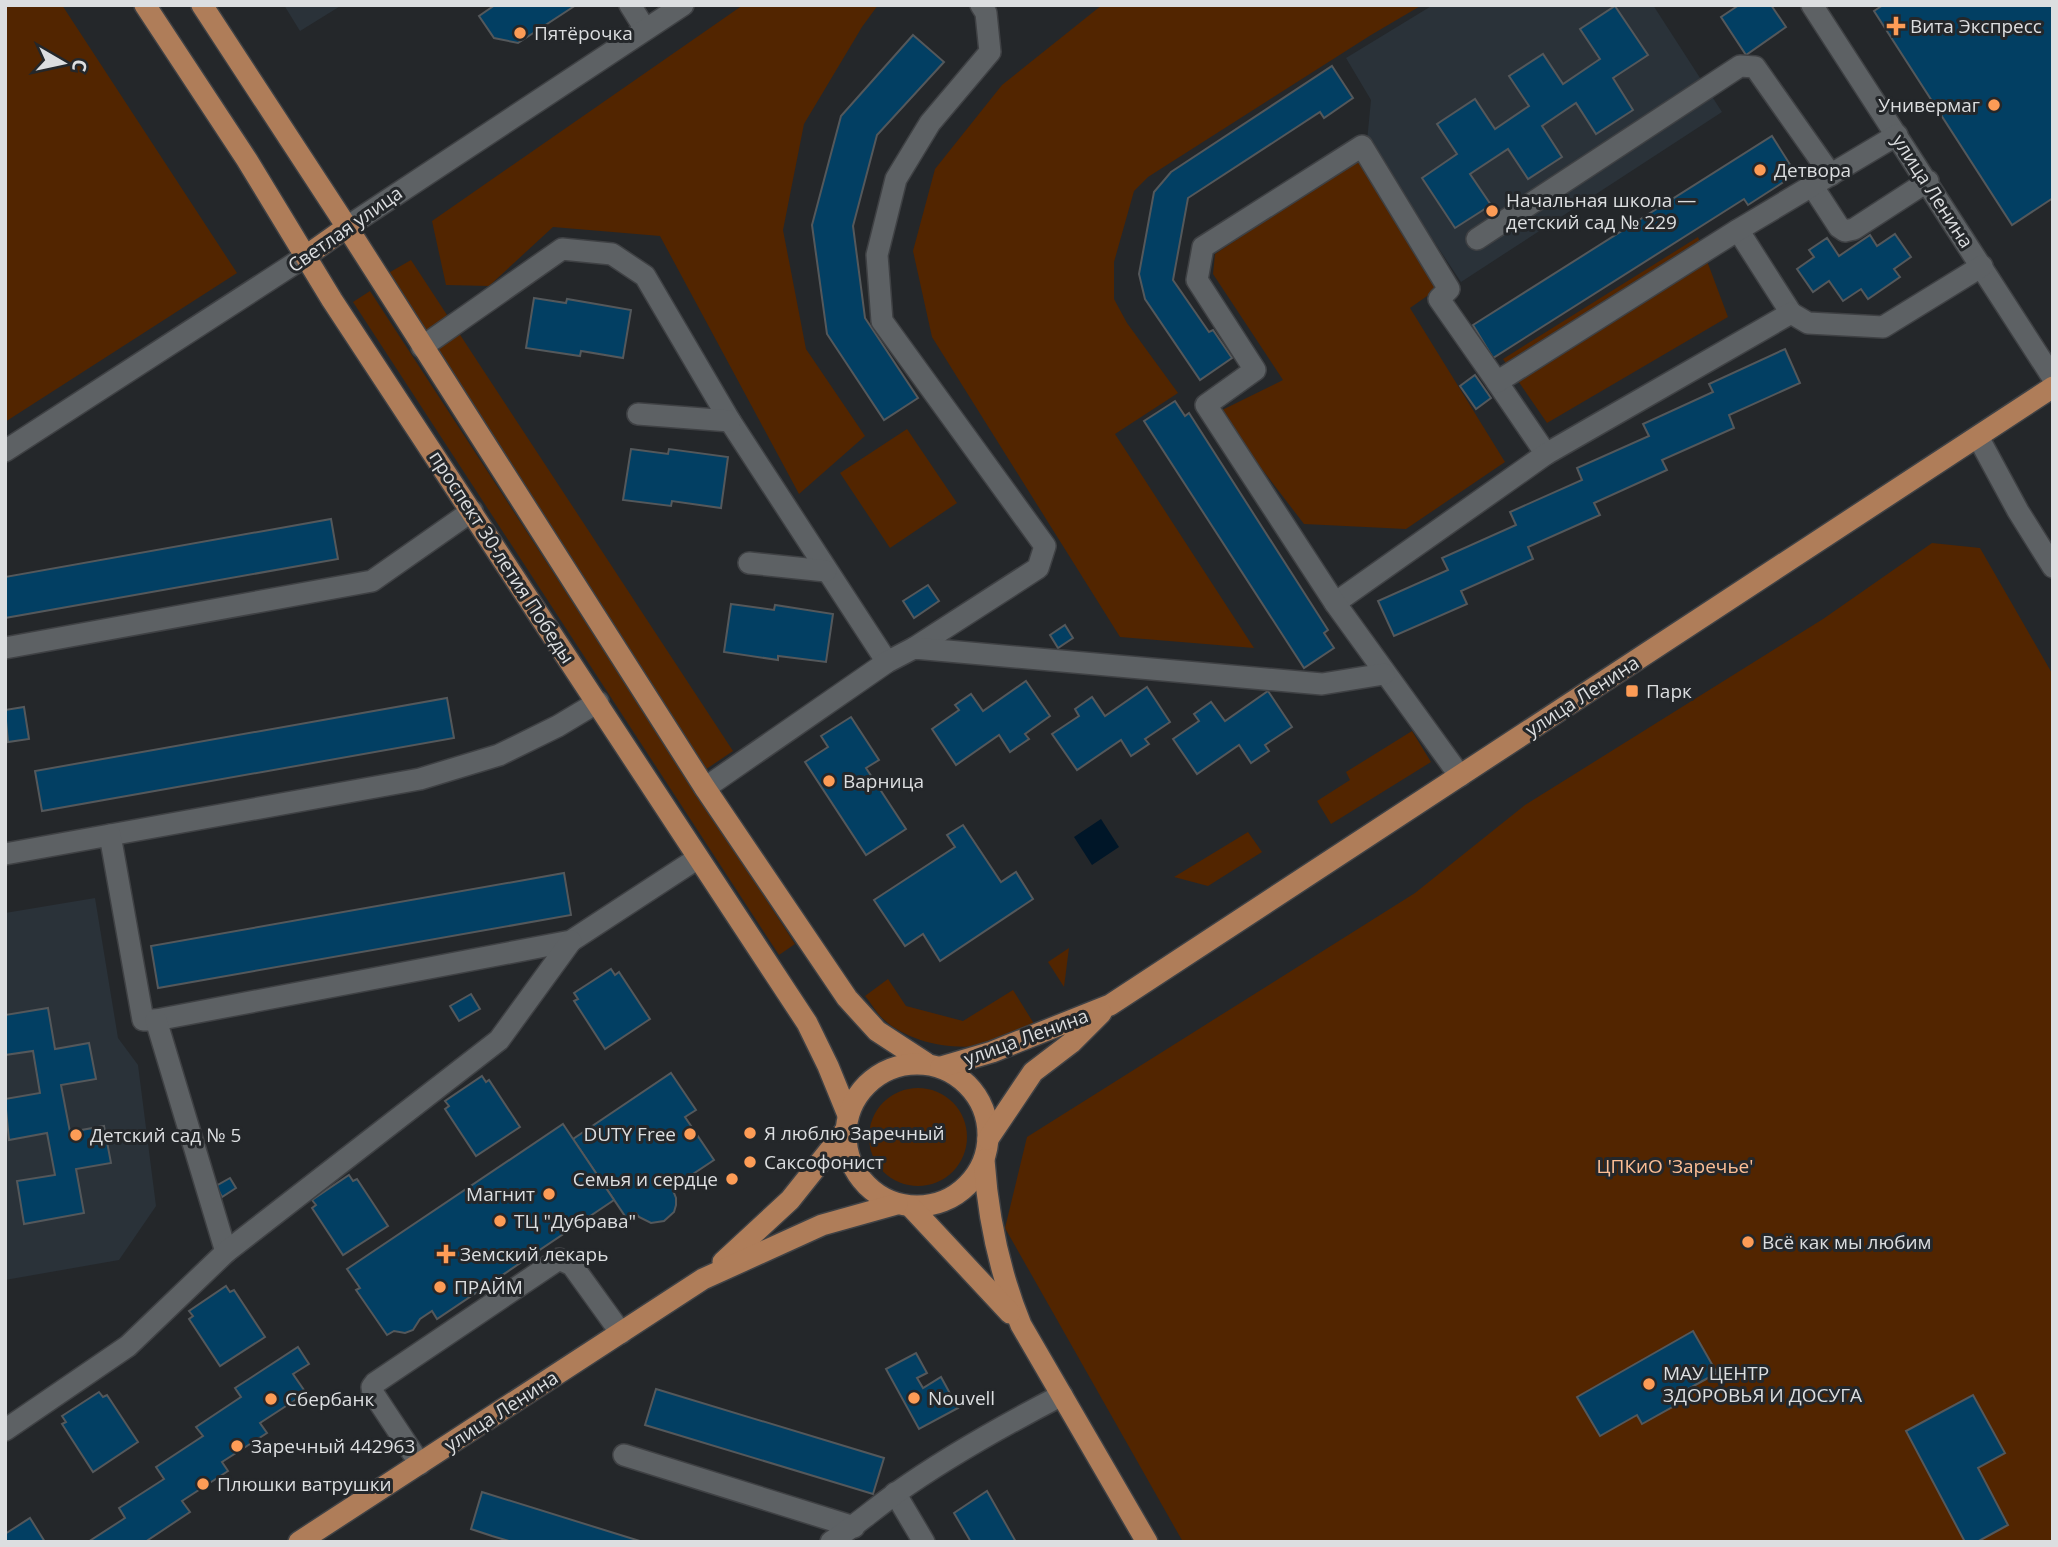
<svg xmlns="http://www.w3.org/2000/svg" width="2058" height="1547" viewBox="0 0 2058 1547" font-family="'Open Sans',sans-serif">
	<rect width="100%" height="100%" fill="#24272a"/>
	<g fill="#2a3239">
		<path d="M 284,5 L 342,5 L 300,31 Z"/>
		<path d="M 1433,5 L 1653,5 L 1722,112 L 1461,282 L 1367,141 L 1371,100 L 1346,58 Z"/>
		<path d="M 95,898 L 118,1038 L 138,1065 L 156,1206 L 119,1260 L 5,1280 L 5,913 Z"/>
	</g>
	<g fill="#522500">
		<path d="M 5,5 L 62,5 L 237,273 L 5,422 Z"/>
		<path d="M 743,5 L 878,5 L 862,27 L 804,124 L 783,230 L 806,349 L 865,436 L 799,494 L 660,236 L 553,227 L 489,286 L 446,285 L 432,221 Z"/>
		<path d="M 1102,5 L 1422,5 L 1371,35 L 1148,177 L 1134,191 L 1114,262 L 1114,299 L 1127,323 L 1178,393 L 1115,434 L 1254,648 L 1120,637 L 932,337 L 913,251 L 935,169 L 1002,85 Z"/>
		<path d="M 1360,158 L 1440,287 L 1410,308 L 1505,462 L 1406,529 L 1304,524 L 1218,412 L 1283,380 L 1213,274 L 1215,254 Z"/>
		<path d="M 1698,237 L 1728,317 L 1547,423 L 1503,359 Z"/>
		<path d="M 411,260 L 733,751 L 705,770 L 385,275 Z"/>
		<path d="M 370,291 L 795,944 L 779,955 L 353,302 Z"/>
		<path d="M 907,429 L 957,503 L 890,548 L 840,473 Z"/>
		<path d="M 1932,543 L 1980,548 L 2053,675 L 2053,1542 L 1183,1542 L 1005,1228 L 1027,1137 L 1415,893 L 1525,805 L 1823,619 Z"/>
		<path d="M 1412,731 L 1431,762 L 1331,824 L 1317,801 L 1350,780 L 1346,772 Z"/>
		<path d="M 1248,832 L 1262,852 L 1208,886 L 1174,877 Z"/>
		<path d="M 1069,948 L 1064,987 L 1048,962 Z"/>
		<path d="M 888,979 L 906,1006 L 963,1021 L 1013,990 L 1036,1027 C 1023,1032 1009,1040 996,1043 C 959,1052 911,1045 882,1018 C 876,1012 871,1003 865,996 Z"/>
		<circle cx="918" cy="1137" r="49"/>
	</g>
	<path fill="#001628" d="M 1101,819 L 1119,847 L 1092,865 L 1074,837 Z"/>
	<g fill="#023f63" stroke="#54585b" stroke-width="2">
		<path d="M 495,5 L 576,5 L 518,43 L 494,38 L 479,16 Z"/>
		<path d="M 1739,5 L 1771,5 L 1786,27 L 1746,55 L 1721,17 Z"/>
		<path d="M 1883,5 L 2053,5 L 2053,198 L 2012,225 L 1874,11 Z"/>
		<path d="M 1615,6 L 1648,55 L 1613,78 L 1633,110 L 1596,134 L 1576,103 L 1542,126 L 1562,157 L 1528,179 L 1508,149 L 1470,174 L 1491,205 L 1455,228 L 1422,178 L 1457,154 L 1437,124 L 1475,99 L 1495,129 L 1529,106 L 1509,76 L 1543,54 L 1563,84 L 1600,59 L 1580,29 Z"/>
		<path d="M 913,35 L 944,62 L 877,135 L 853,226 L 865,318 L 918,398 L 884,420 L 827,334 L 812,225 L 841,116 Z"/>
		<path d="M 1332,66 L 1353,98 L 1324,118 L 1320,112 L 1188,198 L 1173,280 L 1209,332 L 1213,330 L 1232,358 L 1200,380 L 1145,299 L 1139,274 L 1154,192 L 1171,172 Z"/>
		<path d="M 1772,136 L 1796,174 L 1748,205 L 1744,199 L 1493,358 L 1473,325 Z"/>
		<path d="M 1895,234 L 1911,257 L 1894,269 L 1900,277 L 1868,299 L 1861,289 L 1843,301 L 1829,281 L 1813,292 L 1797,269 L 1814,257 L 1809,250 L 1827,238 L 1839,256 L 1870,235 L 1877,246 Z"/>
		<path d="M 534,298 L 566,303 L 567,299 L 631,310 L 623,358 L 581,351 L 580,356 L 526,348 Z"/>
		<path d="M 1785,349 L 1800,383 L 1729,415 L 1734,428 L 1662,460 L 1667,470 L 1594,503 L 1600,515 L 1528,547 L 1533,559 L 1461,591 L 1467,604 L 1394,636 L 1378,601 L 1448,570 L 1442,558 L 1516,525 L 1510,512 L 1582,480 L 1577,468 L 1649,436 L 1643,424 L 1713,392 L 1709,384 Z"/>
		<path d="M 1475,375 L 1491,398 L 1476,409 L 1460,386 Z"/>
		<path d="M 1175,401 L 1185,416 L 1189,413 L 1328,630 L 1324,633 L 1334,648 L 1304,668 L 1144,421 Z"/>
		<path d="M 631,449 L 668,454 L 669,449 L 728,457 L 721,508 L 672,501 L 671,506 L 623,500 Z"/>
		<path d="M 331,519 L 338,559 L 5,618 L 5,577 Z"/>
		<path d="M 928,585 L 939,601 L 914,618 L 903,601 Z"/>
		<path d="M 731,604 L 774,610 L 775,605 L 833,614 L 826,662 L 778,656 L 778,660 L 724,652 Z"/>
		<path d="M 1065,625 L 1073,638 L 1058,648 L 1050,635 Z"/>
		<path d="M 1026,681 L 1050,716 L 1025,734 L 1029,739 L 1010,752 L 999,735 L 956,765 L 932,729 L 959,710 L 955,705 L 971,694 L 983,711 Z"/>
		<path d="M 1147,687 L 1170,722 L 1145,739 L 1149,744 L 1131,756 L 1121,740 L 1077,770 L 1052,734 L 1079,716 L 1075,709 L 1092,697 L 1105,716 Z"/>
		<path d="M 1268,691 L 1292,727 L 1265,745 L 1269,751 L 1251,763 L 1239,745 L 1197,774 L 1173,739 L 1199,721 L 1194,714 L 1211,702 L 1225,721 Z"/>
		<path d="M 447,698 L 454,738 L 42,811 L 35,771 Z"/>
		<path d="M 24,707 L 29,739 L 8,742 L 5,710 Z"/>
		<path d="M 851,717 L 879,760 L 866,768 L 906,829 L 866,855 L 805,762 L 828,747 L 821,736 Z"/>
		<path d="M 963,825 L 1001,882 L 1016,872 L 1033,899 L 940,961 L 923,934 L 905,946 L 874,900 L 955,847 L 947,835 Z"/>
		<path d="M 564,873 L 571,915 L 158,988 L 151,946 Z"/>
		<path d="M 611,969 L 615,975 L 619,972 L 650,1019 L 605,1049 L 574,1001 L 578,999 L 574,993 Z"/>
		<path d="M 471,994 L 480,1009 L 459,1021 L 450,1006 Z"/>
		<path d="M 48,1008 L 55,1049 L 89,1043 L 96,1079 L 61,1085 L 70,1132 L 104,1126 L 111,1163 L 76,1169 L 84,1213 L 24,1224 L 17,1181 L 55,1175 L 47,1133 L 9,1140 L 5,1099 L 40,1093 L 33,1051 L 5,1055 L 5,1015 Z"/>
		<path d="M 671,1073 L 696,1110 L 685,1117 L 714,1160 L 672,1188 L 676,1198 L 676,1205 L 674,1212 L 664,1221 L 651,1223 L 639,1217 L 636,1213 L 627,1219 L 573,1139 Z"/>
		<path d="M 482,1076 L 486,1082 L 489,1080 L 520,1127 L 476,1156 L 445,1109 L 449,1106 L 445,1101 Z"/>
		<path d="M 563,1124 L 614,1200 L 437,1319 L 432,1311 L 420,1319 L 413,1330 L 405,1333 L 394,1331 L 387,1335 L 356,1290 L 360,1288 L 347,1269 Z"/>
		<path d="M 349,1175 L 353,1181 L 357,1179 L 388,1226 L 343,1255 L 312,1208 L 316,1205 L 312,1200 Z"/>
		<path d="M 230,1178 L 236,1188 L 222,1197 L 216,1186 Z"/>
		<path d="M 226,1286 L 230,1292 L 234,1290 L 265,1337 L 220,1366 L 189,1319 L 193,1316 L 189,1311 Z"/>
		<path d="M 1693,1331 L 1717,1373 L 1679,1394 L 1683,1401 L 1642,1424 L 1637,1415 L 1600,1436 L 1577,1397 Z"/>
		<path d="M 298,1347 L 309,1364 L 293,1374 L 306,1393 L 260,1423 L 267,1433 L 222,1462 L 228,1471 L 182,1501 L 190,1512 L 145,1542 L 88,1542 L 125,1518 L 119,1508 L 164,1479 L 156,1467 L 203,1436 L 196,1427 L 241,1397 L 235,1388 Z"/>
		<path d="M 916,1353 L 927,1373 L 917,1378 L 923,1388 L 941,1377 L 958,1408 L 919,1429 L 886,1369 Z"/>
		<path d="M 656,1389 L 884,1458 L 873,1494 L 645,1425 Z"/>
		<path d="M 99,1392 L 103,1397 L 107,1395 L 138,1442 L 93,1472 L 62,1424 L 66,1422 L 62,1416 Z"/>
		<path d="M 1973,1395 L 2005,1453 L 1978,1468 L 2008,1525 L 1977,1542 L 1965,1542 L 1906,1431 Z"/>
		<path d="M 987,1491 L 1016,1542 L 971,1542 L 954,1513 Z"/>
		<path d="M 482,1492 L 643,1542 L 512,1542 L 492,1536 L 471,1529 Z"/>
		<path d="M 30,1518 L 45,1542 L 5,1542 L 5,1534 Z"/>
	</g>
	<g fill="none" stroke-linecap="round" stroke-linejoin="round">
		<g stroke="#3f4144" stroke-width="24">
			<g id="minor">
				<path d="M 630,5 L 645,29"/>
				<path d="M 1812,5 L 2053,378"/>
				<path d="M 1813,187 L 1839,227 L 1845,231 L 1854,229 L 1928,181"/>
				<path d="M 347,227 L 683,5"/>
				<path d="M 1738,230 L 1791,313"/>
				<path d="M 1477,239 L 1740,66 L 1755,67 L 1831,175"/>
				<path d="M 422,347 L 562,249 L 612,254 L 645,276 L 730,421 L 887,662"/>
				<path d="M 1497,382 L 1546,454"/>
				<path d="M 638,414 L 730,421"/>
				<path d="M 1978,437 L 2018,511 L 2053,567"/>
				<path d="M 5,451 L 306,256"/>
				<path d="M 749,563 L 826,571"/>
				<path d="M 1335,603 L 1546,454 L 1791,313 L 1808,323 L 1883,327 L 1982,266"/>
				<path d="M 5,648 L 372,581 L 472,511"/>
				<path d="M 914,648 L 1038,568 L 1045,546 L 882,321 L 877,255 L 896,179 L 930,123 L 990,52 L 986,13 L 981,5"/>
				<path d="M 1460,776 L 1335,603 L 1206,405 L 1255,370 L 1197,280 L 1203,247 L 1362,146 L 1449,289 L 1439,299 L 1497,382 L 1738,230 L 1897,135"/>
				<path d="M 705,788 L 887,662 L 914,648 L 1322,684 L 1384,674"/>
				<path d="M 110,835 L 420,779 L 499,755 L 558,726 L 598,702"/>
				<path d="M 5,854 L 110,835 L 143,1020 L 156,1020 L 571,941 L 698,858"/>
				<path d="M 156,1020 L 226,1252"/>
				<path d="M 5,1430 L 128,1346 L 226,1252 L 499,1040 L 571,941"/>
				<path d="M 624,1455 L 854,1527"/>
				<path d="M 420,1464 L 373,1393 L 372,1387 L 375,1383 L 559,1259 L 572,1265 L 621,1333"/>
				<path d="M 895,1493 L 924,1542"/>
				<path d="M 831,1542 C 853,1527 873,1510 895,1494 C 948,1456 1004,1425 1062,1395"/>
			</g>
		</g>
		<g stroke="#3f4144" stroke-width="24">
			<g id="major">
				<path d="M 145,5 L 247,160 L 332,300 L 807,1023 L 828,1066 L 848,1115"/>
				<path d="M 202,5 L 347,227 L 705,788 L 847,998 L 877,1031 L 926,1063"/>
				<path d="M 306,256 L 347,227"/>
				<circle cx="917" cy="1135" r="71"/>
				<path d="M 941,1067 L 992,1052 L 1110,1005 L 2053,387"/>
				<path d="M 988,1139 L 1033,1072 L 1071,1043 L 1101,1013"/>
				<path d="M 984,1160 C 988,1218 999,1271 1021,1325 L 1147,1542"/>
				<path d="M 911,1207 L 1010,1313"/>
				<path d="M 723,1262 L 790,1200 L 845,1131"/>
				<path d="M 299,1542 L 703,1279 L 822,1225 L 897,1204"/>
			</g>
		</g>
		<use href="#minor" stroke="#5d6164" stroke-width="21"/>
		<use href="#major" stroke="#af7d59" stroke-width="21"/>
	</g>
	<g fill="#fd9c56" stroke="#24272a" stroke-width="2.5">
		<path d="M1892.5 15.5h7v7h7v7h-7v7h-7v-7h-7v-7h7z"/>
		<circle cx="520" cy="33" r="7"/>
		<circle cx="1994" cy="105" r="7"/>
		<circle cx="1760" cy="170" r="7"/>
		<circle cx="1492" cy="211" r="7"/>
		<rect x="1625" y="684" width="14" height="14" rx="3.5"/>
		<circle cx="829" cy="781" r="7"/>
		<circle cx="750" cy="1133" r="7"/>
		<circle cx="690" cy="1134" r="7"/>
		<circle cx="76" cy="1135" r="7"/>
		<circle cx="750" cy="1162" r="7"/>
		<circle cx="732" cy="1179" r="7"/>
		<circle cx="549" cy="1194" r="7"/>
		<circle cx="500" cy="1221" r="7"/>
		<circle cx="1748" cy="1242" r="7"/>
		<path d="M442.5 1243.5h7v7h7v7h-7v7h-7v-7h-7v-7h7z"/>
		<circle cx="440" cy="1287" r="7"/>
		<circle cx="1649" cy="1384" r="7"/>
		<circle cx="914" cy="1398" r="7"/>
		<circle cx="271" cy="1399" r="7"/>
		<circle cx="237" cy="1446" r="7"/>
		<circle cx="203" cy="1484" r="7"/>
	</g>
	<g text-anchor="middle" stroke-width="6" stroke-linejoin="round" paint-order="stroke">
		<g font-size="19" fill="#dcdee0" stroke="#24272a" text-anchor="start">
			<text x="1910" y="33">Вита Экспресс</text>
			<text x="534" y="40">Пятёрочка</text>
			<text x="1980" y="112" text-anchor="end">Универмаг</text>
			<text x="1774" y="177">Детвора</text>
			<text x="1506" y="207">Начальная школа —<tspan x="1506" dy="22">детский сад № 229</tspan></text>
			<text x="1646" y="698">Парк</text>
			<text x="843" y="788">Варница</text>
			<text x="764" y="1140">Я люблю Заречный</text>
			<text x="676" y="1141" text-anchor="end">DUTY Free</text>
			<text x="90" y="1142">Детский сад № 5</text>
			<text x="764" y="1169">Саксофонист</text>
			<text x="718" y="1186" text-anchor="end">Семья и сердце</text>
			<text x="535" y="1201" text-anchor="end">Магнит</text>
			<text x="514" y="1228">ТЦ "Дубрава"</text>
			<text x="1762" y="1249">Всё как мы любим</text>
			<text x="460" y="1261">Земский лекарь</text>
			<text x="454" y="1294">ПРАЙМ</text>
			<text x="1663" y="1380">МАУ ЦЕНТР<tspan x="1663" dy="22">ЗДОРОВЬЯ И ДОСУГА</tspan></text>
			<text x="928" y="1405">Nouvell</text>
			<text x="285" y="1406">Сбербанк</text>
			<text x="251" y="1453">Заречный 442963</text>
			<text x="217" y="1491">Плюшки ватрушки</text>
		</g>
		<g font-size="19" fill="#dcdee0" stroke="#24272a">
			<text transform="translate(1933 191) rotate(57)" y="7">улица Ленина</text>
			<text transform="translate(345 229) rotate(-35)" y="7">Светлая улица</text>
			<text transform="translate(502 557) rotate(57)" y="7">проспект 30-летия Победы</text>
			<text transform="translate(1582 696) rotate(-33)" y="7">улица Ленина</text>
			<text transform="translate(1026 1037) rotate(-20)" y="7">улица Ленина</text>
			<text transform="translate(501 1411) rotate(-33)" y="7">улица Ленина</text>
		</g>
		<g font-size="19" fill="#fcbe95" stroke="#24272a">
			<text x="1675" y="1173">ЦПКиО 'Заречье'</text>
		</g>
	</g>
	<rect width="2058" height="1547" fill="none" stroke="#dcdee0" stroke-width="14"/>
	<g transform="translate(63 63) rotate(99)" stroke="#24272a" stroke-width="5" paint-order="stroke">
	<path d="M0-5L12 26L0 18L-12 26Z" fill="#dcdee0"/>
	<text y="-10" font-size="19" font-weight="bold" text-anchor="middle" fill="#dcdee0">С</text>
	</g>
</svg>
